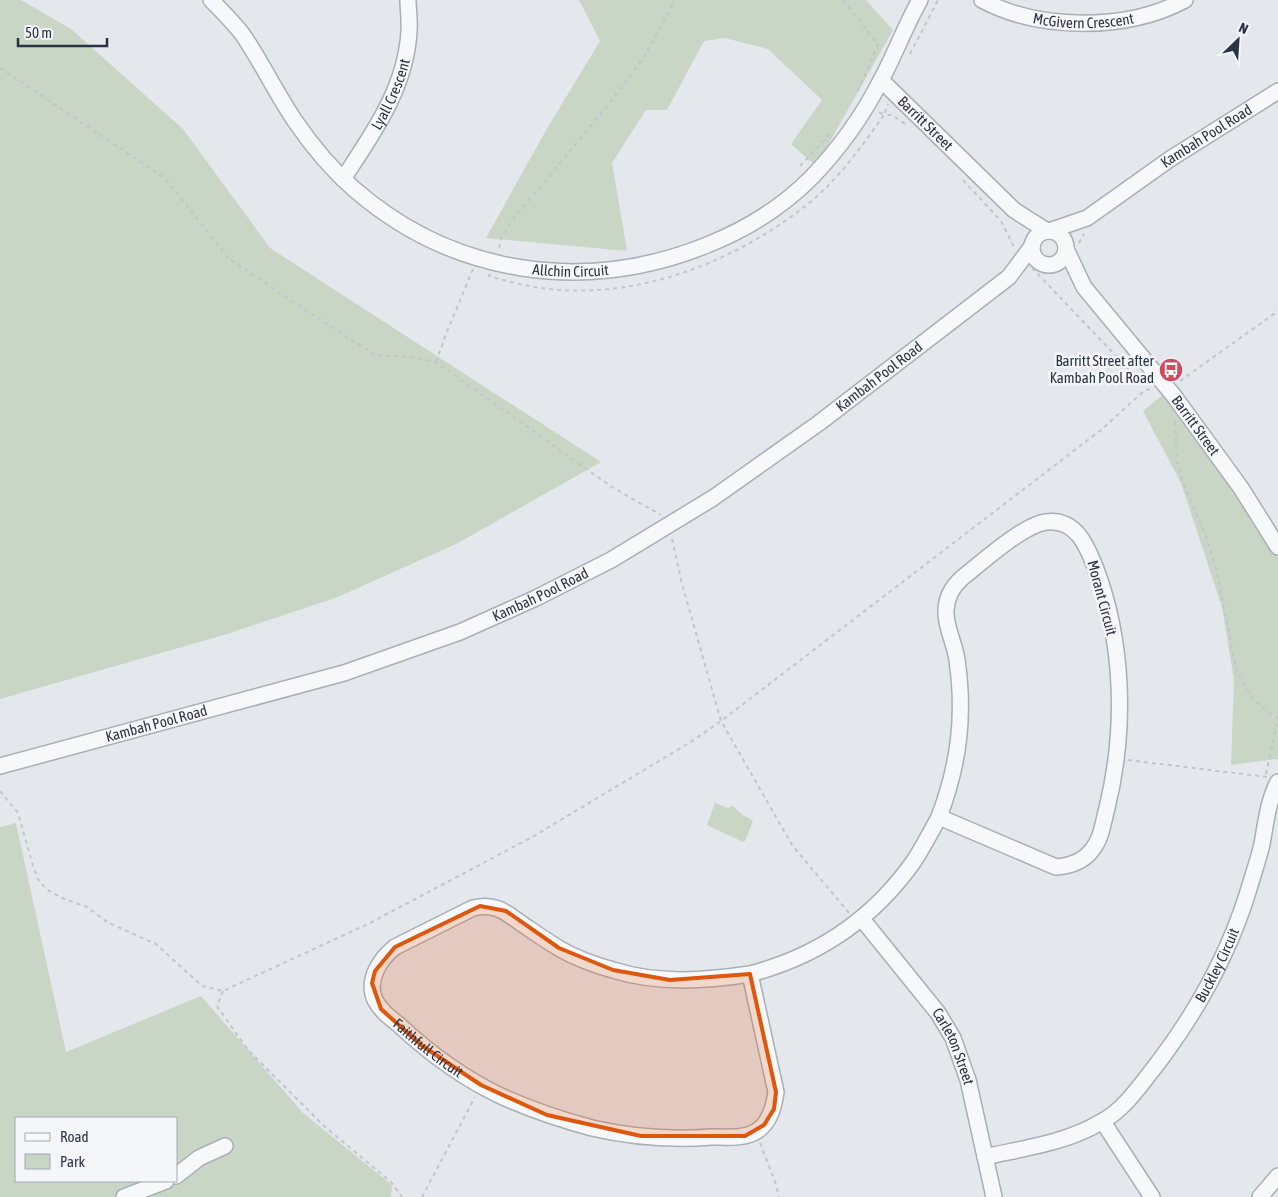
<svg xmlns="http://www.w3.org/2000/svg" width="1278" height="1197" viewBox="0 0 1278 1197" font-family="'Asap Condensed',sans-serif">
	<rect width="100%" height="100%" fill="#e4e7ec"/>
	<g fill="#c9d6c5" fill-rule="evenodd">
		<path d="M 0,0 L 21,0 L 71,29 L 183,129 L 270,248 L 601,462 L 458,543 L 338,597 L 224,635 L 0,699 Z"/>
		<path d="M 579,0 L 866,0 L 893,30 L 816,166 L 791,144 L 822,100 L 768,49 L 725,38 L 704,41 L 667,110 L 646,110 L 612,163 L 627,251 L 486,238 L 545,132 L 600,41 Z"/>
		<path d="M 1165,393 L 1249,509 L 1278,556 L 1278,759 L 1231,765 L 1234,680 L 1222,607 L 1181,483 L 1143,411 Z"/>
		<path d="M 715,803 L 728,808 L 732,806 C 736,808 737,810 740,813 C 744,817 749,817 753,821 L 745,841 L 743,842 L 707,825 Z"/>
		<path d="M 16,823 L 66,1052 L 201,996 L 303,1113 L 392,1185 L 391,1197 L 0,1197 L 0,827 ZM 16,1118 L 176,1118 L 176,1181 L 16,1181 Z"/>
	</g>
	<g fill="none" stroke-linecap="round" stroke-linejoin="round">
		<g stroke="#a9aeb7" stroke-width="18">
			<g id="minor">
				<path id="s1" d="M 211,0 C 222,11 233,22 243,35 C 262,63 276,93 295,121 C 312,146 331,169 354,189 C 454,276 586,294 707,245 C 745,230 782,207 811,178 C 839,149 862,117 880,82 C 895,55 905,26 920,0"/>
				<path id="s2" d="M 982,0 C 1040,31 1127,31 1185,0"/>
				<path id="s3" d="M 881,80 L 1014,210 L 1047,231"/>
				<path id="s4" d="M 343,179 C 373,133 406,88 409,31 C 410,21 408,10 408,0"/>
				<path id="s5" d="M 1049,231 L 1087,218 L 1170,159 L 1278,91"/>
				<circle cx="1049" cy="248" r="17"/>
				<path id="s6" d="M 1066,249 L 1084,287 L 1174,396 L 1241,488 L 1278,547"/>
				<path id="s7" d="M 0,766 L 344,673 L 460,632 L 536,598 L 611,560 L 713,498 L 819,423 L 1009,277 L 1032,246"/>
				<path id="s8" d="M 862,919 L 938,1013 L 953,1038 L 968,1080 L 994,1197"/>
				<path id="s9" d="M 750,974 C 704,981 658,984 613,970 C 595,965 576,958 560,949 C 549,942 538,935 528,928 C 508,915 499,902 473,908 L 395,947 C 380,959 366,980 375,1000 C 380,1010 389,1017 398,1024 C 429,1053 464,1079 503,1097 C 532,1110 562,1120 592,1128 C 631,1137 673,1140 712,1137 C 726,1137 745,1139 757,1131 C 770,1122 774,1107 776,1092 L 750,974 C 819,956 873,919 914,861 C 923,847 931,832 939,817 L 1056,867 C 1070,866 1083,862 1092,850 C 1102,838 1103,822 1107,808 C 1126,730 1124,644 1096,569 C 1087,546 1076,518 1046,522 C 1023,525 981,563 962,578 C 952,587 946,597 946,611 C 945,626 955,644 957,660 C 965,716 959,764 939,817"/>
				<path d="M 1103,1122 L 1152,1197"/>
				<path id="s10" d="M 985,1157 C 1024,1148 1066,1143 1101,1122 C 1120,1112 1134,1094 1147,1077 C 1190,1023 1226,961 1247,895 C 1252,878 1258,861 1262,844 C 1266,822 1268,801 1278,782"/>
				<path d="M 176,1176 L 199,1158 L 225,1146"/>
				<path d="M 124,1197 L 166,1181"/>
				<path d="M 1260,1197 L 1278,1176"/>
			</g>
		</g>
		<g stroke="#c2c5cb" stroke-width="2" stroke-dasharray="4 4" stroke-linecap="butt">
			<path d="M 843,0 L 878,44 L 858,91"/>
			<path d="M 910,54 L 938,0"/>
			<path d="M 0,68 L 166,179 L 228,258 L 292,301 L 375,355 L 411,357 L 436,362 L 612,487 L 661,515"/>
			<path d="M 879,112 L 884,115 L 888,104"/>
			<path d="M 800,166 L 831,133"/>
			<path d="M 963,180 L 1001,221 L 1014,247"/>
			<path d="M 1079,243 L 1084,234"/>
			<path d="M 499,248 L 502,237 L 511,222 L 612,100 L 642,60 L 671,9 L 673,0"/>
			<path d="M 1032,268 L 1140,381 L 1146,384"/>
			<path d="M 490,274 L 489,276 C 512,283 535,288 559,290 C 648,296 739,259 808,204 C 839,179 861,147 884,115 L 892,115 L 908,126"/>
			<path d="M 436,362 L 446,334 L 473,269"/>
			<path d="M 1180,381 L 1278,311"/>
			<path d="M 1175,421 L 1177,462 L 1183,483 L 1206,536 L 1216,568 L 1236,668 C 1244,688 1258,709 1278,718"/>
			<path d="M 672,539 L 682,584 L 721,721 L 792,845 L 849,913"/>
			<path d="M 1128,760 L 1267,777"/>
			<path d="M 1266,774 L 1278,718"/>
			<path d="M 0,791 L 18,813 L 33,866 L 38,879 L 46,889 L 62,898 L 87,907 L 107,922 L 156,944 L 202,986 L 223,991 L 370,923 L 534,836 L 689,743 L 721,721 L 1101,430 L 1145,390 L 1152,389"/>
			<path d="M 223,991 L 217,1006 L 248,1050 L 324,1126 L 391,1182 L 402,1197"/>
			<path d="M 760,1143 L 775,1181 L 779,1197"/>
			<path d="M 422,1197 L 475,1097"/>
		</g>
		<use href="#minor" stroke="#f7f8fa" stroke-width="15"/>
	</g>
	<path fill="#df570f" fill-opacity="0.2" stroke="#df570f" stroke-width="4" stroke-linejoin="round" d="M 480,906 L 506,911 L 559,948 L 613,970 L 670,980 L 750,974 L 776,1092 L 774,1109 L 764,1125 L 745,1136 L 641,1136 L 547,1115 L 481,1085 L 421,1045 L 381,1009 L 372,983 L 375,971 L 395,947 Z"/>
	<defs>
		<g id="bus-disc" transform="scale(1.25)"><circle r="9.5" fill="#d1495b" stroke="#f4f6f9"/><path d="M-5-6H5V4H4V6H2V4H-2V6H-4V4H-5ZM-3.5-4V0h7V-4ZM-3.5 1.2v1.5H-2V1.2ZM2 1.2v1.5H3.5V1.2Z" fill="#fff"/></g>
	</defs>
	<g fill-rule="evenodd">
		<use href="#bus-disc" x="1171" y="370"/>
	</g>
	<g text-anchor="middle" stroke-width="5" stroke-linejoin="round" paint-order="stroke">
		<g font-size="15" fill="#2b3445" stroke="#f4f6f9">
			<text dy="5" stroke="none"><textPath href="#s2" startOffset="105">McGivern Crescent</textPath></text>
			<text dy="5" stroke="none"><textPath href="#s4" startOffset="98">Lyall Crescent</textPath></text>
			<text dy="5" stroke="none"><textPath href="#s3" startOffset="62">Barritt Street</textPath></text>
			<text dy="5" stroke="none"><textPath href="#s5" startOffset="185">Kambah Pool Road</textPath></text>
			<text dy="5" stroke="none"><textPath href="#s1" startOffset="475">Allchin Circuit</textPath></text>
			<text dy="5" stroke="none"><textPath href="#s7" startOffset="972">Kambah Pool Road</textPath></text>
			<text dy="5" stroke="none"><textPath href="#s6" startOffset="220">Barritt Street</textPath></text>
			<text dy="5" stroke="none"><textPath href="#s7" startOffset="568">Kambah Pool Road</textPath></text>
			<text transform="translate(1102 598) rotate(75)" y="5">Morant Circuit</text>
			<text dy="5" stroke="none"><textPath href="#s7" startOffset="162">Kambah Pool Road</textPath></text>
			<text dy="5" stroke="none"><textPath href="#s10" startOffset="319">Buckley Circuit</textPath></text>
			<text dy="5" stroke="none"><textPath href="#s9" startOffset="515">Faithfull Circuit</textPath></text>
			<text dy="5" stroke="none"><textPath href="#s8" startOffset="158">Carleton Street</textPath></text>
		</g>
		<g font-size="15" fill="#2b3445" stroke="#f4f6f9" text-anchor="end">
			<text x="1154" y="366">Barritt Street after<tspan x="1154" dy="17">Kambah Pool Road</tspan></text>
		</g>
	</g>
	<rect x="15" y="1117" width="162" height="65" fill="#f4f6f9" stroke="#a4a8b1"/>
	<rect x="25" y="1133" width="25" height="8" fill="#f7f8fa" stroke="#a4a8b1"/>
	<text x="60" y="1142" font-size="15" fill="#2b3445">Road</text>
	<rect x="25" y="1154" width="25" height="15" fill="#c9d6c5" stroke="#a4a8b1"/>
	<text x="60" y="1167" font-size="15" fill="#2b3445">Park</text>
	<g transform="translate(1238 40) rotate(25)" stroke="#f4f6f9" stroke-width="4" paint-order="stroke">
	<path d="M0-4L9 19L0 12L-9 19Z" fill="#2b3445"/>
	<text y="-8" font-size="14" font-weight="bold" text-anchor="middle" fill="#2b3445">N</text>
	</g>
	<path d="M18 38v8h89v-8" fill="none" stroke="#2b3445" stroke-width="2.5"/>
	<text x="25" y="38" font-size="15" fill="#2b3445" stroke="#f4f6f9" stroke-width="4" paint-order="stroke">50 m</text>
</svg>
